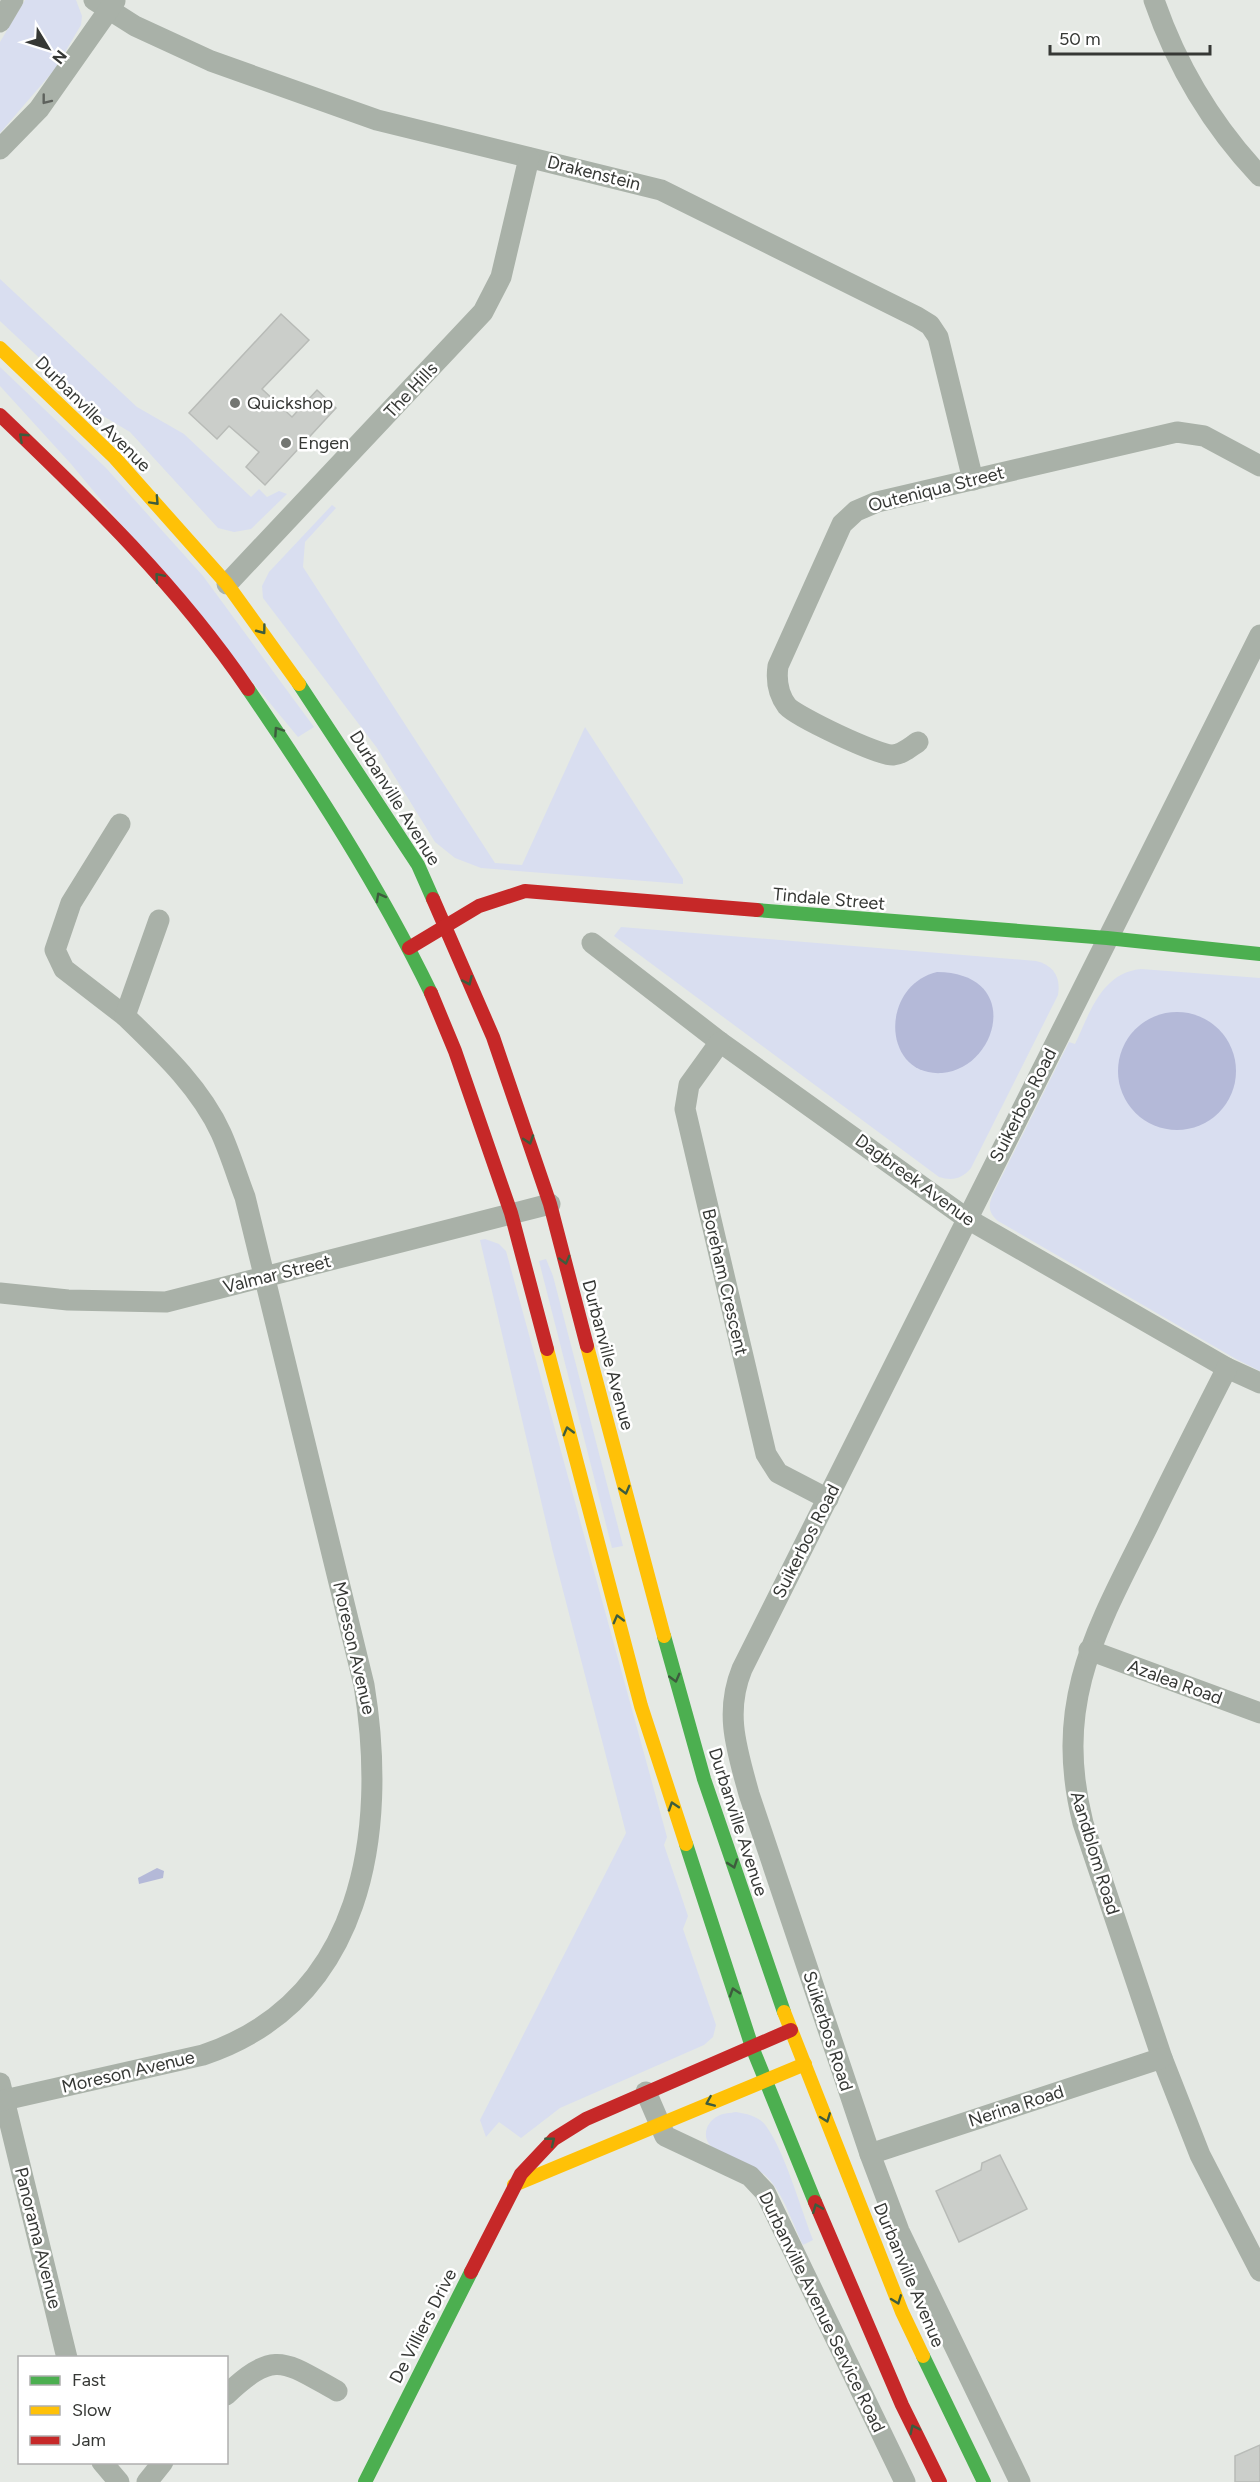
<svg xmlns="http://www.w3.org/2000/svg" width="1260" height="2482" viewBox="0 0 1260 2482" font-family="Figtree,sans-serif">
	<rect width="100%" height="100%" fill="#e5e9e4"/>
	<g fill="#d9def0">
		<path d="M 25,0 L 76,0 L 82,16 L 81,25 L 55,69 L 0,133 L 0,42 Z"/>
		<path d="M 0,279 L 137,407 L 184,434 L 251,497 L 259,489 L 267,497 L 279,491 L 287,494 L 251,529 L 234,532 L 218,528 L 130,432 L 98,413 L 0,321 Z"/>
		<path d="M 0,367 L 106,468 L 203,576 L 314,727 L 298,737 L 71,464 L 0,386 Z"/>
		<path d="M 332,505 L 336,508 L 305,542 L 303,567 L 495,863 L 522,865 L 585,727 L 683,879 L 683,884 L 481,868 L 455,858 L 435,842 L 377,748 L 263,598 L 262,586 L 269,572 Z"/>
		<path d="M 621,927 L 1036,961 C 1054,965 1061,978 1058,995 L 971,1168 C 962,1179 952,1181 939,1177 L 614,936 Z"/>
		<path d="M 1141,969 L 1260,978 L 1260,1371 L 1236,1359 L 998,1221 C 986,1211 989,1202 995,1190 L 1069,1042 L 1075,1044 C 1090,1013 1101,973 1141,969 Z"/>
		<path d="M 485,1239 L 499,1244 L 506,1251 L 667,1837 L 664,1845 L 688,1916 L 683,1929 L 716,2025 L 713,2037 L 704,2045 L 560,2108 L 521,2138 L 499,2122 L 486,2137 L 480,2120 L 626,1833 L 553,1552 L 480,1240 Z"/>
		<path d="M 546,1259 L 553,1276 L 623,1546 L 612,1548 L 539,1261 Z"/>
		<path d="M 736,2112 C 747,2114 759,2116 766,2126 C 784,2150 801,2209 813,2240 L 803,2245 C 793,2225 784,2195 768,2178 C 753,2163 733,2161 715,2149 C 701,2141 704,2123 718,2116 C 723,2113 731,2113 736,2112 Z"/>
	</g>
	<g fill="#b4b9d8">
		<path d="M 937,972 C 1024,973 998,1069 942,1073 C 882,1077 879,986 937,972 Z"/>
		<circle cx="1177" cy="1071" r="59"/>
		<path d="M 157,1868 L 164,1871 L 163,1878 L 139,1884 L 138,1878 Z"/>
	</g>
	<g fill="#cbceca" stroke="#b8bbb7" stroke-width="1.5">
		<path d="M 281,314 L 309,340 L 262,389 L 292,417 L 317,390 L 336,408 L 265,485 L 246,467 L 259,452 L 229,426 L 217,439 L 189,413 Z"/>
		<path d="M 1000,2155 L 1027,2209 L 959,2242 L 936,2191 L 981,2170 L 982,2163 Z"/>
		<path d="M 1260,2445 L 1260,2482 L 1235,2482 L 1235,2456 Z"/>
	</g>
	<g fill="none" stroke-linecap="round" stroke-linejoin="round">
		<g stroke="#a9b1a8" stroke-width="21">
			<path d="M 94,0 L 135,26 L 211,61 L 377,120 L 661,190 L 917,317 L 930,325 L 938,337 L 973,480"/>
			<path d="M 1154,0 C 1177,67 1211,124 1260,176"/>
			<path d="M 0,22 L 13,0"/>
			<path d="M 0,149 L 39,109 L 115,1"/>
			<path d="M 227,584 L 483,312 L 501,277 L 529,158"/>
			<path d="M 918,742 C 910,747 903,754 893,755 C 879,756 797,717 787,706 C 778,694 776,680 778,666 L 842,524 L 856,511 L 877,502 L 1177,432 L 1204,436 L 1260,466"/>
			<path d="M 120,824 L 71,903 L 55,950 L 64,969 L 125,1016"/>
			<path d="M 592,943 L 720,1042 L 966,1218 L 1227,1368 L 1260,1383"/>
			<path d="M 720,1042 L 689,1085 L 685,1109 L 766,1454 L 778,1473 L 828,1499"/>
			<path d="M 0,1293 L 68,1300 L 166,1302 L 550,1204"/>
			<path d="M 1227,1368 C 1200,1421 1173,1474 1147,1528 C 1095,1632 1053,1703 1083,1823 L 1162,2058 L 1200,2155 L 1260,2271"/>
			<path d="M 1089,1650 L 1260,1713"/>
			<path d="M 0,2083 L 67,2358"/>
			<path d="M 646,2092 L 665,2136 L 750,2176 L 765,2192 L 905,2482"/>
			<path d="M 0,2101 L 203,2055 C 364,2001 388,1832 364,1685 L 245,1197 C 237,1176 230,1153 221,1133 C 200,1087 160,1050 125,1016 L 159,920"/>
			<path d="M 870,2154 L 1162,2058"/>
			<path d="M 226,2395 C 275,2349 283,2361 337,2391"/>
			<path d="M 102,2462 L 119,2482"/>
			<path d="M 147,2482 L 163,2462"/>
			<path d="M 1020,2482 L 899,2231 L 870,2154 L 749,1794 C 737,1750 724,1713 742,1669 L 1260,635"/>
		</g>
		<g stroke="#4caf50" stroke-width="14">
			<path d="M 299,684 L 418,865 L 433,899"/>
			<path d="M 248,689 C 315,787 379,886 431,993"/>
			<path d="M 757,910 L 1107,938 L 1260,954"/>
			<path d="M 664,1636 L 704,1779 L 784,2012"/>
			<path d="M 686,1844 L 752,2047 L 815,2202"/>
			<path d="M 923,2356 L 984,2482"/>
			<path d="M 365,2482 L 471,2272"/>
		</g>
		<g stroke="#ffc107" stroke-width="14">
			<path d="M 0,348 L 115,458 L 227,584 L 299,684"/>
			<path d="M 587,1346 L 664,1636"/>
			<path d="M 547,1349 L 641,1706 L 686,1844"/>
			<path d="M 784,2012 L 902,2312 L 923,2356"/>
			<path d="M 514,2185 L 805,2064"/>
		</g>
		<g stroke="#c62828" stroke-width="14">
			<path d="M 0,415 C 89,500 179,587 248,689"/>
			<path d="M 433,899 L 493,1037 L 550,1204 L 587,1346"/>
			<path d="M 409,948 L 479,906 L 525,891 L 757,910"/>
			<path d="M 431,993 L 455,1051 L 511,1213 L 547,1349"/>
			<path d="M 815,2202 L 902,2405 L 940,2482"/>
			<path d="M 471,2272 L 521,2174 L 554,2139 L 586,2119 L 791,2030"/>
		</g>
	</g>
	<defs><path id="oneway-chevron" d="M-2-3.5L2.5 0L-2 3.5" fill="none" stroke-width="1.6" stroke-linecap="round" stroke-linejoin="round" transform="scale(1.5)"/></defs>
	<use stroke="#5e625d" href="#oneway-chevron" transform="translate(46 100) rotate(128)"/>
	<g stroke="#3d5c3d">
		<use href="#oneway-chevron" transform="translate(23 437) rotate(-137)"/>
		<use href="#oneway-chevron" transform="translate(155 501) rotate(47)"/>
		<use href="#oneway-chevron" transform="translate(159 577) rotate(-131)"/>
		<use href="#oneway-chevron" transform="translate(262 630) rotate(53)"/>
		<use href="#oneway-chevron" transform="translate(278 731) rotate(-124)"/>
		<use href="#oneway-chevron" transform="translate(380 897) rotate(-119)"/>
		<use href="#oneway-chevron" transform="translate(468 981) rotate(66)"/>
		<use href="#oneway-chevron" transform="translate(529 1140) rotate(72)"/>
		<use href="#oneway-chevron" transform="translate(565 1260) rotate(75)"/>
		<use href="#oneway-chevron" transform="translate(568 1431) rotate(-105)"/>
		<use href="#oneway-chevron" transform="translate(625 1490) rotate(75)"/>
		<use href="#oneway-chevron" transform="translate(618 1619) rotate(-105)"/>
		<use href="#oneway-chevron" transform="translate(675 1678) rotate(75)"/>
		<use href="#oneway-chevron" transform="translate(673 1806) rotate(-108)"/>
		<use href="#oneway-chevron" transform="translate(733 1864) rotate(71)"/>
		<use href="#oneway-chevron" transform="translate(734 1992) rotate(-108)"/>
		<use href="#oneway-chevron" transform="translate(710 2102) rotate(157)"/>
		<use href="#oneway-chevron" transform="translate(826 2118) rotate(69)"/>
		<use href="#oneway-chevron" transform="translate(551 2141) rotate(-39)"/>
		<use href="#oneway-chevron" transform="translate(817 2208) rotate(-112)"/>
		<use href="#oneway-chevron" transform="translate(897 2300) rotate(69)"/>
		<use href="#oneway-chevron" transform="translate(914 2429) rotate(-116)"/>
	</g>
	<g fill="#737672" stroke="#fff" stroke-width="2">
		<circle cx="235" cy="403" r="6"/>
		<circle cx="286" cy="443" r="6"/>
	</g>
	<g text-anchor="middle" stroke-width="5" stroke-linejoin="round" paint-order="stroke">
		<g font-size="18" fill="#363835" stroke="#fff">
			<text transform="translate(594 173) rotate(14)" y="6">Drakenstein</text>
			<text transform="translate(411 390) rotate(-47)" y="6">The Hills</text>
			<text transform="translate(93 414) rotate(45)" y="6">Durbanville Avenue</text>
			<text transform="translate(936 489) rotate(-14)" y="6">Outeniqua Street</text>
			<text transform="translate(395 798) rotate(58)" y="6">Durbanville Avenue</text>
			<text transform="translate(829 899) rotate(5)" y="6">Tindale Street</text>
			<text transform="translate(1023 1105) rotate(-63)" y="6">Suikerbos Road</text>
			<text transform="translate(915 1180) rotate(36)" y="6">Dagbreek Avenue</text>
			<text transform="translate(277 1274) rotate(-14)" y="6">Valmar Street</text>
			<text transform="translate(725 1282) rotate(77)" y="6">Boreham Crescent</text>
			<text transform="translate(608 1355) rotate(75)" y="6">Durbanville Avenue</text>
			<text transform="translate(806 1541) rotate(-63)" y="6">Suikerbos Road</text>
			<text transform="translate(354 1648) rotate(77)" y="6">Moreson Avenue</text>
			<text transform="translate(1175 1682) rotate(20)" y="6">Azalea Road</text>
			<text transform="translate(738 1822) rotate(72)" y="6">Durbanville Avenue</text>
			<text transform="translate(1095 1853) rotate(73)" y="6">Aandblom Road</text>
			<text transform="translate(828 2031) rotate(72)" y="6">Suikerbos Road</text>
			<text transform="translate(128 2072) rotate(-13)" y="6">Moreson Avenue</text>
			<text transform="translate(1016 2106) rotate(-18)" y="6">Nerina Road</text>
			<text transform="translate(38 2238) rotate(76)" y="6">Panorama Avenue</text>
			<text transform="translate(909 2275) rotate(67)" y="6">Durbanville Avenue</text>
			<text transform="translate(822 2312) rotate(64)" y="6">Durbanville Avenue Service Road</text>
			<text transform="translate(423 2326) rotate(-63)" y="6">De Villiers Drive</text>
		</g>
		<g font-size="18" fill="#363835" stroke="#fff" text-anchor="start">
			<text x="247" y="409">Quickshop</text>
			<text x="298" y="449">Engen</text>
		</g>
	</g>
	<rect x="18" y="2356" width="210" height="108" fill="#ffffff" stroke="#afafae" stroke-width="1.5"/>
	<rect x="30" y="2376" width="30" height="9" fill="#4caf50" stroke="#afafae" stroke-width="1.5"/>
	<text x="72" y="2386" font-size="18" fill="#363835">Fast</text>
	<rect x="30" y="2406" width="30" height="9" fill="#ffc107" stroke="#afafae" stroke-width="1.5"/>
	<text x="72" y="2416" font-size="18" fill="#363835">Slow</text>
	<rect x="30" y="2436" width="30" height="9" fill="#c62828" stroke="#afafae" stroke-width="1.5"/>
	<text x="72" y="2446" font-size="18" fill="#363835">Jam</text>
	<g transform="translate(48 48) rotate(128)" stroke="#ffffff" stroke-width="4.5" paint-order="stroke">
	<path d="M0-4.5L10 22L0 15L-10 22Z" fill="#363835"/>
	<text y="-9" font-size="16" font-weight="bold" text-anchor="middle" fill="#363835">N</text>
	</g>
	<path d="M1050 45v9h160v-9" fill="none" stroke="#363835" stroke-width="3"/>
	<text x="1059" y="45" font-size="18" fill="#363835" stroke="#ffffff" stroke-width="4.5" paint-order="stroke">50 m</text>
</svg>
